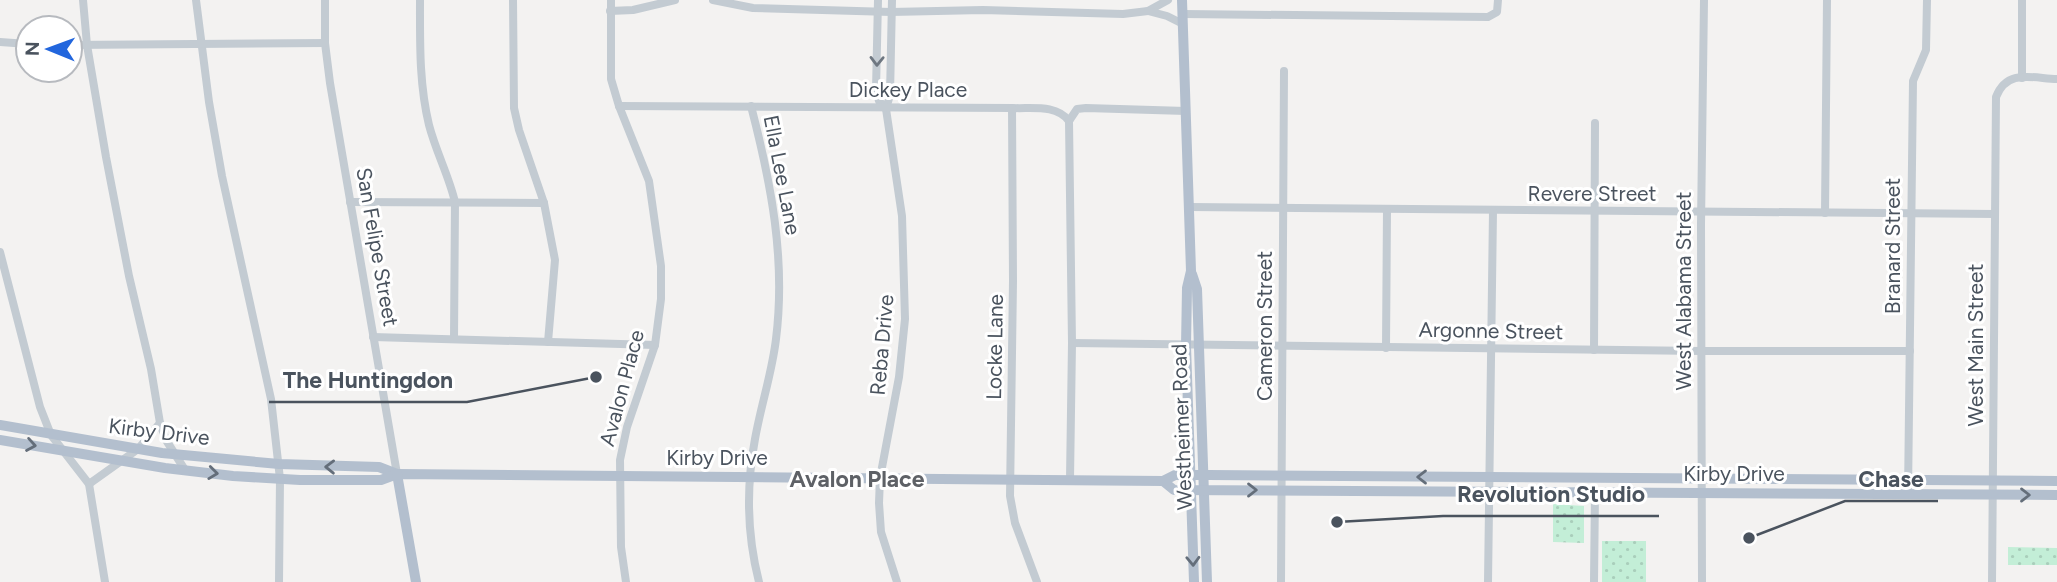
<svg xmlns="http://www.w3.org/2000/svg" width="2057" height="582" viewBox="0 0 2057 582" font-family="Figtree,sans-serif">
	<defs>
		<pattern id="grass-dots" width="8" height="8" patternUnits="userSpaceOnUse" patternTransform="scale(1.75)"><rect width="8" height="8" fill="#c3eed7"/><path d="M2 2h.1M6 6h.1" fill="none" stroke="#a9cebb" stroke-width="1.8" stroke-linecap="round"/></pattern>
	</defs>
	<rect width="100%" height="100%" fill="#f3f2f1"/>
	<g fill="url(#grass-dots)">
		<path d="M 1553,504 L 1584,506 L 1584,543 L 1553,542 Z"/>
		<rect x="1602" y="541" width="44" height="41"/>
		<path d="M 2008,547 L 2057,548 L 2057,565 L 2008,565 Z"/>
	</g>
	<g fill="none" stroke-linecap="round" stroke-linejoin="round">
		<g stroke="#c3cbd2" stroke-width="8">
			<path d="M 83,0 L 87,45 L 106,157 L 129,276 L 151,369 L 160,423 L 166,440 L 185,470"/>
			<path d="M 196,0 L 209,102 L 222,176 L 271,399 L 280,479 L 279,582"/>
			<path d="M 325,0 L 325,43 L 330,83 L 397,474"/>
			<path d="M 420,0 C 420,42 419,84 429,125 C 436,152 449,176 455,202 L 454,339"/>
			<path d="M 513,0 L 514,108 L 519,130 L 544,203 L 555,260 L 548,342"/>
			<path d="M 611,0 L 611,79 L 619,106 L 649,181 L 661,266 L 661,299 L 655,345 L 627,427 L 620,460 L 621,547 L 626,582"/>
			<path d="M 713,0 L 753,8 L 891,12 L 983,10 L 1123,14 L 1148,11 L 1168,0"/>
			<path d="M 878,0 L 876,90 L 879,101 L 886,109"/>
			<path d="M 892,0 L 890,95 L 886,109 L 902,216 L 905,319 L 899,377 L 880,478 L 879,503 L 881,532 L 897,582"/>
			<path d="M 610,11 L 633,10 L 675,0"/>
			<path d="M 1148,11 L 1167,16 L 1183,24"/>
			<path d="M 1183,14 L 1488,17 L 1497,12 L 1498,0"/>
			<path d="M 0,42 L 28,44"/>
			<path d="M 70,45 L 325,43"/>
			<path d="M 2022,78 L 2022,0"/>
			<path d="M 619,106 L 1012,108 C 1032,109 1056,104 1069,121"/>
			<path d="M 751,106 C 771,183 786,259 776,339 C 772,373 761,405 755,439 C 746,487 747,535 759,582"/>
			<path d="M 1012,108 L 1013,281 L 1010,496 L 1015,523 L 1037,582"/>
			<path d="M 350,202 L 544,203"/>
			<path d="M 1190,207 L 1995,214"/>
			<path d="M 1825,213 L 1827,0"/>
			<path d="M 0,252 L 40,407 L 51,435 L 89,484 L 105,582"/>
			<path d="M 373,337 L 655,345"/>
			<path d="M 1072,343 L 1701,351 L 1910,351"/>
			<path d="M 1386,348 L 1387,210"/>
			<path d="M 1594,350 L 1595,123"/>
			<path d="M 1070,479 L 1072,343 L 1069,121 L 1077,109 L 1086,108 L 1186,111"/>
			<path d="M 89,484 L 138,449 L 160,423"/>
			<path d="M 1908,494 L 1913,81 L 1926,50 L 1927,0"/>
			<path d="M 1281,582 L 1284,71"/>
			<path d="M 1488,582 L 1493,211"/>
			<path d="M 1594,582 L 1595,492"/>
			<path d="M 1702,582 L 1701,224 L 1704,0"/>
			<path d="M 1992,582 L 1996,97 C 2007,69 2031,78 2057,79"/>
		</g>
		<g stroke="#b3bfce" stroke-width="10">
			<path d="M 1182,0 L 1191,271 L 1187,288 L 1186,346 L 1194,582"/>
			<path d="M 1192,274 L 1197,289 L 1207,582"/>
			<path d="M 0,425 L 162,453 L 279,464 L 379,467 L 397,474"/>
			<path d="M 0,440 L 165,468 L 233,476 L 300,480 L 381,480 L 397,474 L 1163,481 L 1175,475 L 1209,475 L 2057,481"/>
			<path d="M 397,474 L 416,582"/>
			<path d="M 1163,481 L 1174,490 L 2057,495"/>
		</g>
	</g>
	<defs><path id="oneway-chevron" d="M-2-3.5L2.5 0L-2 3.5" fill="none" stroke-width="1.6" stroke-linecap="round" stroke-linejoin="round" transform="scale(1.75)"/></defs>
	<use stroke="#6e7781" href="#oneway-chevron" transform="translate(877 61) rotate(91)"/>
	<g stroke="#646e7a">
		<use href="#oneway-chevron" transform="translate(31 445) rotate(10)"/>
		<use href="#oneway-chevron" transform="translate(330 467) rotate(-179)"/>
		<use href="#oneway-chevron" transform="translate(213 473) rotate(7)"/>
		<use href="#oneway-chevron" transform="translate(1422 477) rotate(-180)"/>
		<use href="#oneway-chevron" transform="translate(1252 490)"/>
		<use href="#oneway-chevron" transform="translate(2025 495)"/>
		<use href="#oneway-chevron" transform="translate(1193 561) rotate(88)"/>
	</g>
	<g text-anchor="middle" stroke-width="6" stroke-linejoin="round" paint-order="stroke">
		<g font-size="21" fill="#4a535e" stroke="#fff">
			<text x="908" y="97">Dickey Place</text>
			<text transform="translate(782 175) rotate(79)" y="7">Ella Lee Lane</text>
			<text x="1592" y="201">Revere Street</text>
			<text transform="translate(1893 246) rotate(-90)" y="7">Branard Street</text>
			<text transform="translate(377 247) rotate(80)" y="7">San Felipe Street</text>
			<text transform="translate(1684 291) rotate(-90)" y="7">West Alabama Street</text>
			<text transform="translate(1265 326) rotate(-90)" y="7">Cameron Street</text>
			<text transform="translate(1491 331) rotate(1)" y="7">Argonne Street</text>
			<text transform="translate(882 345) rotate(-85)" y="7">Reba Drive</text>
			<text transform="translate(1976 345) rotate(-90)" y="7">West Main Street</text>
			<text transform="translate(995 347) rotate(-89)" y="7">Locke Lane</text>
			<text transform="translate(622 388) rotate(-75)" y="7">Avalon Place</text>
			<text transform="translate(1182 427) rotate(-92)" y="7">Westheimer Road</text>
			<text transform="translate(159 432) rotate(7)" y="7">Kirby Drive</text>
			<text x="717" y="465">Kirby Drive</text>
			<text x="1734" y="481">Kirby Drive</text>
		</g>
		<g font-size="23" font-weight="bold" fill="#5e6166" stroke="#fff">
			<text x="857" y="487">Avalon Place</text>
		</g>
	</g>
	<path fill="none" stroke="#4a535e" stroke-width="2.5" d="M596 377L467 402H269M1749 538L1845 501H1938M1337 522L1443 516H1659"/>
	<g fill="#4a535e" stroke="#fff" stroke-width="2.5">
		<circle cx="596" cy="377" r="7"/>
		<circle cx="1749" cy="538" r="7"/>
		<circle cx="1337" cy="522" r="7"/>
	</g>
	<g font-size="23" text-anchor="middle" font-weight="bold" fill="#4a535e" stroke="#fff" stroke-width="6" stroke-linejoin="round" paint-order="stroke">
		<text x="368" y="388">The Huntingdon</text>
		<text x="1891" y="487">Chase</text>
		<text x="1551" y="502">Revolution Studio</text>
	</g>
	<g transform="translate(49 49) rotate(271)"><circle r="33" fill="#ffffff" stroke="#b7babf" stroke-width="2"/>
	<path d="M0-5L12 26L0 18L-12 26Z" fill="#2266dd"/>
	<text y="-10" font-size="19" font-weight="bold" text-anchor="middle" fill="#4a535e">N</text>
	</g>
</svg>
